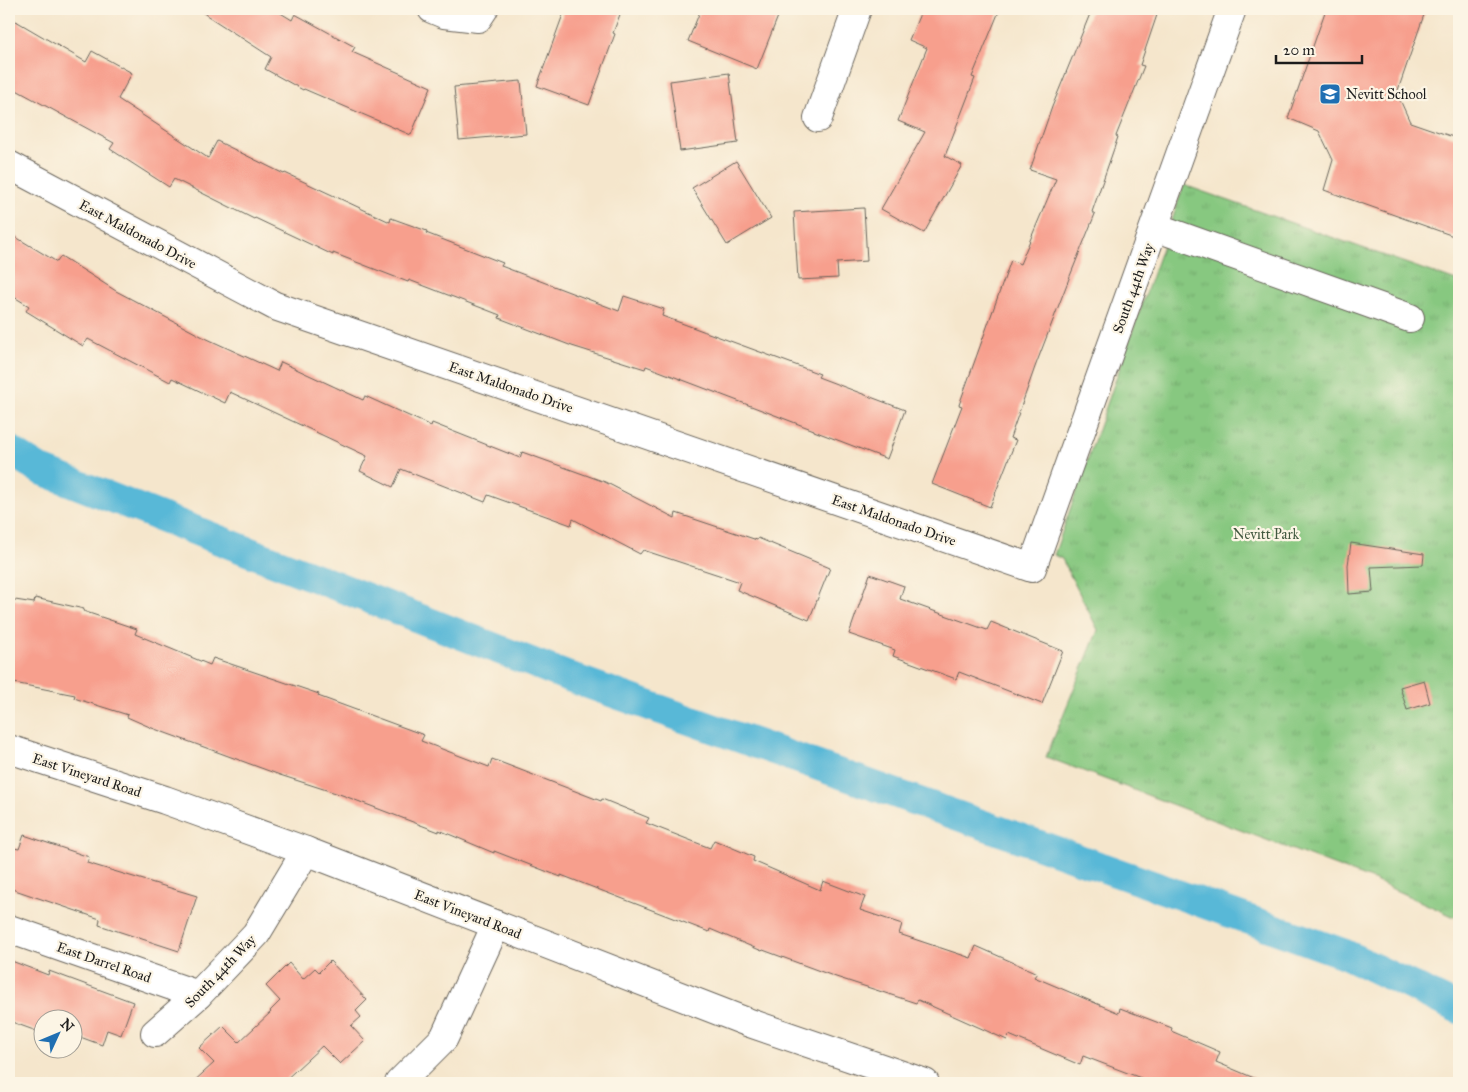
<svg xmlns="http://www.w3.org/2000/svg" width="1468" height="1092" viewBox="0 0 1468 1092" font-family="'IM FELL Great Primer',serif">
	<defs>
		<pattern id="park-tufts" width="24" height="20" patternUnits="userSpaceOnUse" patternTransform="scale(1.25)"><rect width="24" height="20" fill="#87c880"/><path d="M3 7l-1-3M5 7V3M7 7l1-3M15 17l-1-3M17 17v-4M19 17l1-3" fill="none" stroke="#74ab6e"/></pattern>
	</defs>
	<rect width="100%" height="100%" fill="#fcf5e5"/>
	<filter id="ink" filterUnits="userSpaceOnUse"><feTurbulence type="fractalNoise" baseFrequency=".02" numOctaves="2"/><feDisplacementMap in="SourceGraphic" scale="10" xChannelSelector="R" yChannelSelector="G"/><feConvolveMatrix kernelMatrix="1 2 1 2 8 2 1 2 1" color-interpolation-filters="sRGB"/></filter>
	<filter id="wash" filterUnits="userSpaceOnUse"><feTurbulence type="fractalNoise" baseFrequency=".0096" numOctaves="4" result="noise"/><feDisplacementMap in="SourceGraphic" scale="20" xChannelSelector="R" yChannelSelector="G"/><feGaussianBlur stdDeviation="1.12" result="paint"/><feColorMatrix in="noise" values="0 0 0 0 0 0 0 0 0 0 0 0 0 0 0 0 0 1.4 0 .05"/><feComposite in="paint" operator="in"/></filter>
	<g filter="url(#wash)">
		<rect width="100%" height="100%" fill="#f5e6cc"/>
		<path fill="url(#park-tufts)" stroke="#52724e" d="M 1184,185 L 1459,282 L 1459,919 L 1373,880 L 1046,757 L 1098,630 L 1062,559 L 1054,555 Z"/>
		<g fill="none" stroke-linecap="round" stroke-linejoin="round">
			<path stroke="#58b8d7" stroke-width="30" d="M 9,450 L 41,470 L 569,677 L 1345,954 L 1459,1009"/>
		</g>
		<g id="blocks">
			<g fill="#f79f8d">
				<path d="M 197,9 L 274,9 L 292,20 L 295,14 L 355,47 L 352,52 L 431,87 L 411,135 L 304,89 L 303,90 L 265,69 L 271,57 Z"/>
				<path d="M 565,9 L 622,9 L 613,33 L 615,34 L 589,105 L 537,86 Z"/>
				<path d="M 701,9 L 781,9 L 757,69 L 688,41 Z"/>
				<path d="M 922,9 L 1000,9 L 972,77 L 975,78 L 945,156 L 962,165 L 924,233 L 881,209 L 925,132 L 898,121 L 927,48 L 909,40 Z"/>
				<path d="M 1092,9 L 1159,9 L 1140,65 L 1144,66 L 1116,136 L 1118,137 L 1092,212 L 1095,214 L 1070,276 L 1035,367 L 1010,438 L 1016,440 L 990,507 L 932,484 L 962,406 L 959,405 L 1011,260 L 1020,264 L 1056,179 L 1030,170 L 1052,107 Z"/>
				<path d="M 1326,9 L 1426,9 L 1397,93 L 1410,122 L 1459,139 L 1459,238 L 1324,190 L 1333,160 L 1319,131 L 1288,118 Z"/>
				<path d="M 9,17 L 86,62 L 92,51 L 132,73 L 118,99 L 208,158 L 217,141 L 284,174 L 285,173 L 390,222 L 391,218 L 427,231 L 426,233 L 503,263 L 501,266 L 619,311 L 624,296 L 664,309 L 662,316 L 820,374 L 818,377 L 905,410 L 887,459 L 814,431 L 814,430 L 646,366 L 645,369 L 572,346 L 499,318 L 500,315 L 409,280 L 408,282 L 333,253 L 333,255 L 255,218 L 254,219 L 174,179 L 169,187 L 110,149 L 114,143 L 9,86 Z"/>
				<path d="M 729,73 L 738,143 L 680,151 L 670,81 Z"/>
				<path d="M 521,81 L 526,134 L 459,140 L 454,87 Z"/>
				<path d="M 736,161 L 771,218 L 727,245 L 692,188 Z"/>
				<path d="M 864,208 L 867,261 L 837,263 L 838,278 L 798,280 L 794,212 Z"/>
				<path d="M 9,233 L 57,262 L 61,256 L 116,291 L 203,337 L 277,371 L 281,362 L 363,400 L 365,396 L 431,426 L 432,423 L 520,458 L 522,452 L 605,482 L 675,518 L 676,513 L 757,540 L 758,538 L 830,568 L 809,620 L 737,590 L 740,582 L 643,550 L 640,554 L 573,519 L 571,525 L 488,495 L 485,502 L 401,469 L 393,487 L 360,471 L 367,456 L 230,392 L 225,403 L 172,378 L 170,382 L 88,339 L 83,346 L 26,311 L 29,306 L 9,294 Z"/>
				<path d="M 1351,543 L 1424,554 L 1423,565 L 1371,567 L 1373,592 L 1349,594 L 1348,565 Z"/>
				<path d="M 870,574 L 904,586 L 900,599 L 987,630 L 991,622 L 1063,651 L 1042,704 L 959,672 L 956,679 L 893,656 L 895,650 L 849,634 Z"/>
				<path d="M 35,598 L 84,609 L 83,611 L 137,629 L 135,634 L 210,665 L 213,658 L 319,694 L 318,696 L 424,735 L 421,741 L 489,767 L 492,759 L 601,801 L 602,799 L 649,818 L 646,823 L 710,848 L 714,840 L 754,857 L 753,861 L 820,890 L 823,881 L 865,897 L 860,910 L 902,924 L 899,934 L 971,958 L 976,946 L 1037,973 L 1034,977 L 1119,1013 L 1120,1008 L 1172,1028 L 1171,1031 L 1220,1052 L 1216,1062 L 1266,1083 L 1154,1083 L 1083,1056 L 1080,1065 L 1009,1035 L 1007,1040 L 918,1000 L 916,1003 L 836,977 L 763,950 L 762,951 L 710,929 L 709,932 L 561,875 L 561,877 L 494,851 L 494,853 L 439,830 L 439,832 L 342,795 L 280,775 L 152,728 L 127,717 L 128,715 L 74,698 L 75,695 L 9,682 L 9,599 L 34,603 Z"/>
				<path d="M 1424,680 L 1430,703 L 1407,710 L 1400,687 Z"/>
				<path d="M 24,835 L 89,857 L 87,863 L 197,896 L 179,951 L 99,925 L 100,919 L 9,888 L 9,847 L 19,849 Z"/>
				<path d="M 9,960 L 48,975 L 49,971 L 133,1002 L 121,1035 L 107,1030 L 102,1045 L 72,1034 L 72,1020 L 42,1020 L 42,1033 L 9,1021 Z"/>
				<path d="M 330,961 L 367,1000 L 356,1011 L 361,1017 L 351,1026 L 365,1041 L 340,1064 L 322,1046 L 282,1083 L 192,1083 L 214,1063 L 199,1048 L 223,1026 L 239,1042 L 271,1012 L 270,1011 L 280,1001 L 266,986 L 289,963 L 303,979 L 315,968 L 319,972 Z"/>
			</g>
		</g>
	</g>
	<g filter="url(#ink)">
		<use href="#blocks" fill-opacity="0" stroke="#68635a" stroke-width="1"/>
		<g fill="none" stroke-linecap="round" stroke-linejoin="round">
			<g stroke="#68635a" stroke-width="30">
				<g id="minor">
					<path d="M 432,9 L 444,14 L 478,18 L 484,9"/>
					<path d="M 818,118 L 857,9"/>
					<path d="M 9,165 L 275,306 L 1032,568 L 1232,9"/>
					<path d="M 1155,227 L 1410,318"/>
					<path d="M 9,749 L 165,800 L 306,851 L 747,1022 L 925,1083"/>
					<path d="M 9,929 L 198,995"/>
					<path d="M 155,1033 L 198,995 L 256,934 L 306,851"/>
					<path d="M 399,1083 L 444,1038 L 496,925"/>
				</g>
			</g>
			<use href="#minor" stroke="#fff" stroke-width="28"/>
		</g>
	</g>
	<defs>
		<g id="school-square" transform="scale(1.125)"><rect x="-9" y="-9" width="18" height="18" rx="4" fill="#1f6fb2" stroke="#fcf5e5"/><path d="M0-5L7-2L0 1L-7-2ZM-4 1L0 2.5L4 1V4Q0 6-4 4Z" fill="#fff"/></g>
	</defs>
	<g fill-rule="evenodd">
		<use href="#school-square" x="1330" y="94"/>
	</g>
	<g text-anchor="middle" stroke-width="4.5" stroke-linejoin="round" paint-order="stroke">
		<g font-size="14" fill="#1c1c1c" stroke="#fcf5e5" text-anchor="start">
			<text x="1346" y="99">Nevitt School</text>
		</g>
		<g font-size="14" fill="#1c1c1c" stroke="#fcf5e5">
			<text transform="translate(138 234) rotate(28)" y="5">East Maldonado Drive</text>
			<text transform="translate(1133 288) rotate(-70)" y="5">South 44th Way</text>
			<text transform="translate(511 387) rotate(19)" y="5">East Maldonado Drive</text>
			<text transform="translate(894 520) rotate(19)" y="5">East Maldonado Drive</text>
			<text transform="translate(87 775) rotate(18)" y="5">East Vineyard Road</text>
			<text transform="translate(468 914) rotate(21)" y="5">East Vineyard Road</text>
			<text transform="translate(104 962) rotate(19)" y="5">East Darrel Road</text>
			<text transform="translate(220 971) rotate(-46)" y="5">South 44th Way</text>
		</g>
		<g font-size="14" fill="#41583f" stroke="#fcf5e5">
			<text x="1266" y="539">Nevitt Park</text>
		</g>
	</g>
	<rect width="1468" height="1092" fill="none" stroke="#fcf5e5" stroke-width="30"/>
	<g transform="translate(58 1034) rotate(46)"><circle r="24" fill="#fcf5e5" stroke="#a29e95"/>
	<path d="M0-4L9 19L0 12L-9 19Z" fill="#1f6fb2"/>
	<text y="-8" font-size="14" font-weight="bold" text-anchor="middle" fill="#1c1c1c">N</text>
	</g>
	<path d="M1276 55v8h86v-8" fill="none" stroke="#1c1c1c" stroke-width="2.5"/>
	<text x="1283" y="55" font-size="15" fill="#1c1c1c" stroke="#fcf5e5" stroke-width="4" paint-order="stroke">20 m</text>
</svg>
